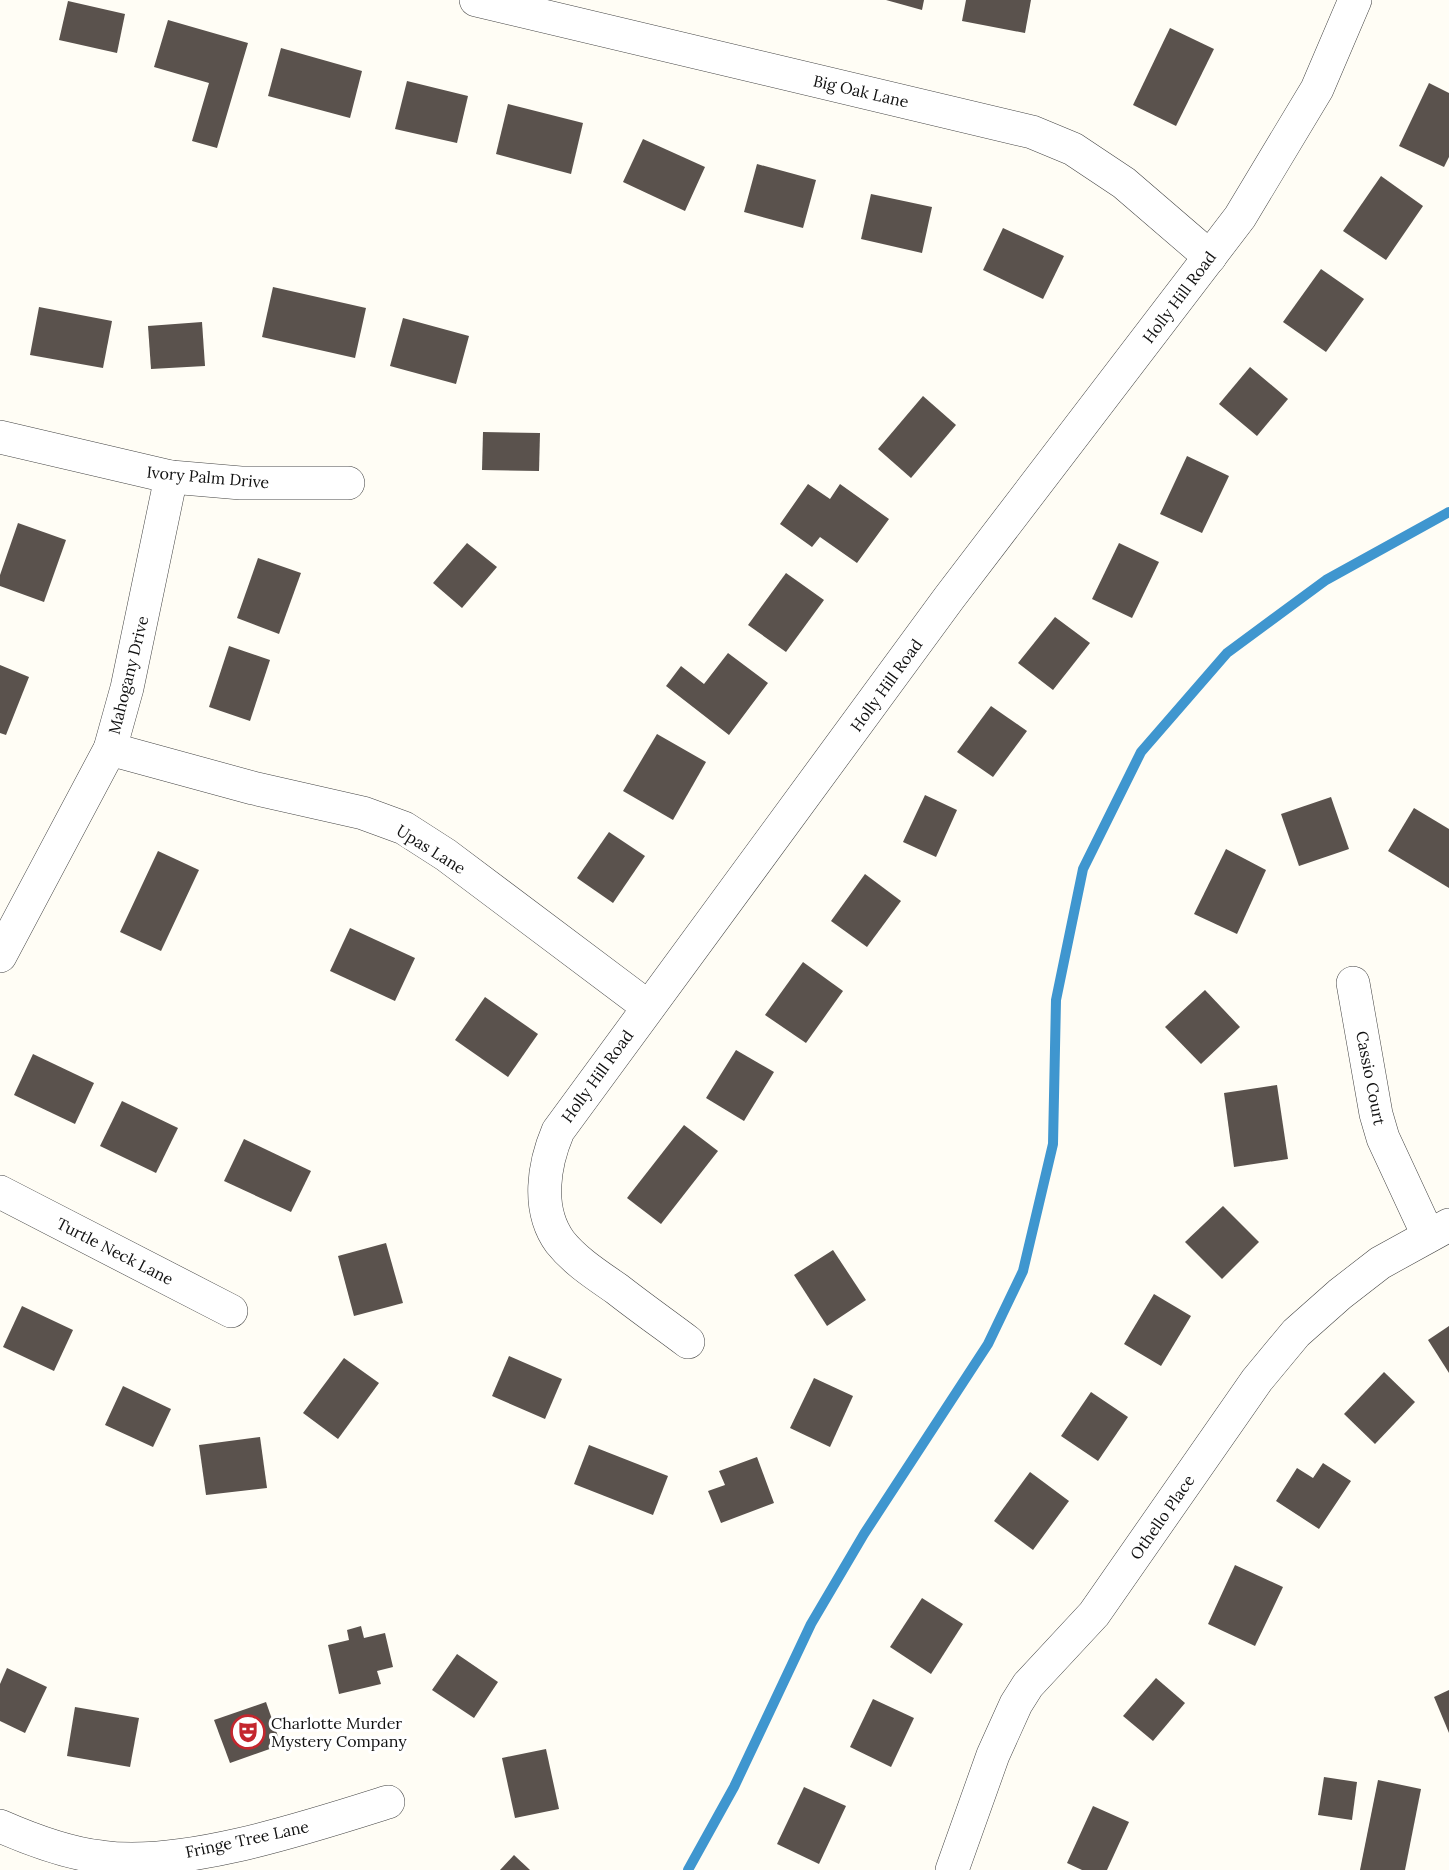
<svg xmlns="http://www.w3.org/2000/svg" width="1449" height="1870" viewBox="0 0 1449 1870" font-family="Lora,serif">
	<rect width="100%" height="100%" fill="#fffdf5"/>
	<g fill="none" stroke-linecap="round" stroke-linejoin="round">
		<path stroke="#3f96cf" stroke-width="10" d="M 688,1870 L 734,1787 L 811,1624 L 864,1534 L 988,1344 L 1023,1271 L 1053,1144 L 1056,1000 L 1083,869 L 1141,752 L 1227,653 L 1326,580 L 1449,512"/>
	</g>
	<g fill="#5a524d">
		<path d="M 886,0 L 924,0 L 922,10 Z"/>
		<path d="M 966,0 L 1031,0 L 1025,33 L 962,21 Z"/>
		<path d="M 68,1 L 125,14 L 117,53 L 59,40 Z"/>
		<path d="M 168,20 L 248,43 L 217,148 L 192,141 L 209,83 L 154,67 Z"/>
		<path d="M 1170,28 L 1214,49 L 1176,126 L 1133,105 Z"/>
		<path d="M 281,48 L 362,71 L 350,118 L 268,96 Z"/>
		<path d="M 407,81 L 468,96 L 457,143 L 395,129 Z"/>
		<path d="M 1429,83 L 1449,93 L 1449,157 L 1444,167 L 1399,146 Z"/>
		<path d="M 508,104 L 583,123 L 571,174 L 496,154 Z"/>
		<path d="M 643,139 L 705,167 L 685,211 L 623,182 Z"/>
		<path d="M 757,164 L 816,180 L 803,228 L 744,212 Z"/>
		<path d="M 1381,176 L 1423,206 L 1386,260 L 1343,231 Z"/>
		<path d="M 871,194 L 932,207 L 922,253 L 861,239 Z"/>
		<path d="M 1003,228 L 1064,256 L 1043,299 L 983,270 Z"/>
		<path d="M 1321,269 L 1364,299 L 1326,352 L 1283,322 Z"/>
		<path d="M 273,287 L 366,308 L 355,358 L 262,337 Z"/>
		<path d="M 39,307 L 112,321 L 103,368 L 30,355 Z"/>
		<path d="M 403,318 L 469,336 L 456,384 L 390,366 Z"/>
		<path d="M 202,322 L 205,366 L 151,369 L 148,326 Z"/>
		<path d="M 1250,367 L 1288,399 L 1257,436 L 1219,404 Z"/>
		<path d="M 923,396 L 956,425 L 911,478 L 878,449 Z"/>
		<path d="M 483,432 L 540,433 L 539,471 L 482,470 Z"/>
		<path d="M 1187,456 L 1229,476 L 1202,533 L 1160,514 Z"/>
		<path d="M 808,484 L 830,499 L 840,484 L 889,519 L 857,563 L 820,537 L 812,547 L 780,524 Z"/>
		<path d="M 18,523 L 66,540 L 44,602 L 0,586 L 0,575 Z"/>
		<path d="M 467,543 L 497,567 L 462,608 L 433,583 Z"/>
		<path d="M 1119,543 L 1159,562 L 1132,618 L 1092,599 Z"/>
		<path d="M 258,558 L 301,573 L 279,634 L 237,618 Z"/>
		<path d="M 786,573 L 824,600 L 786,652 L 748,625 Z"/>
		<path d="M 1055,617 L 1090,643 L 1053,690 L 1018,663 Z"/>
		<path d="M 229,646 L 270,660 L 250,721 L 209,707 Z"/>
		<path d="M 728,653 L 768,683 L 729,735 L 666,686 L 681,666 L 704,684 Z"/>
		<path d="M 0,665 L 29,677 L 6,735 L 0,733 Z"/>
		<path d="M 991,706 L 1027,731 L 993,777 L 957,752 Z"/>
		<path d="M 657,734 L 706,762 L 673,820 L 623,791 Z"/>
		<path d="M 925,795 L 957,810 L 936,857 L 903,842 Z"/>
		<path d="M 1331,797 L 1349,849 L 1299,866 L 1281,814 Z"/>
		<path d="M 1414,808 L 1449,829 L 1449,888 L 1388,851 Z"/>
		<path d="M 609,832 L 645,856 L 613,903 L 577,878 Z"/>
		<path d="M 1226,849 L 1266,870 L 1237,934 L 1194,914 Z"/>
		<path d="M 158,851 L 199,870 L 161,951 L 120,932 Z"/>
		<path d="M 865,874 L 901,901 L 867,947 L 831,921 Z"/>
		<path d="M 350,928 L 415,958 L 395,1001 L 330,971 Z"/>
		<path d="M 803,962 L 843,991 L 806,1043 L 765,1015 Z"/>
		<path d="M 1205,990 L 1240,1027 L 1201,1064 L 1165,1027 Z"/>
		<path d="M 485,997 L 538,1034 L 508,1077 L 455,1040 Z"/>
		<path d="M 736,1050 L 774,1072 L 744,1121 L 706,1098 Z"/>
		<path d="M 33,1054 L 94,1083 L 75,1124 L 14,1095 Z"/>
		<path d="M 1277,1085 L 1288,1159 L 1234,1167 L 1224,1093 Z"/>
		<path d="M 122,1101 L 178,1128 L 156,1173 L 100,1146 Z"/>
		<path d="M 684,1125 L 718,1151 L 661,1224 L 627,1198 Z"/>
		<path d="M 244,1139 L 311,1171 L 291,1212 L 224,1181 Z"/>
		<path d="M 1223,1206 L 1259,1242 L 1222,1279 L 1185,1242 Z"/>
		<path d="M 386,1243 L 403,1303 L 354,1316 L 338,1256 Z"/>
		<path d="M 833,1250 L 866,1300 L 827,1326 L 794,1275 Z"/>
		<path d="M 1154,1294 L 1191,1316 L 1161,1366 L 1124,1344 Z"/>
		<path d="M 22,1306 L 73,1330 L 54,1371 L 3,1347 Z"/>
		<path d="M 1449,1326 L 1449,1373 L 1428,1340 Z"/>
		<path d="M 509,1356 L 562,1379 L 545,1419 L 492,1396 Z"/>
		<path d="M 344,1358 L 379,1383 L 338,1439 L 303,1413 Z"/>
		<path d="M 1384,1372 L 1415,1402 L 1375,1444 L 1344,1414 Z"/>
		<path d="M 814,1378 L 853,1396 L 830,1447 L 790,1428 Z"/>
		<path d="M 123,1386 L 171,1409 L 153,1447 L 105,1425 Z"/>
		<path d="M 1091,1392 L 1128,1417 L 1098,1461 L 1061,1436 Z"/>
		<path d="M 260,1437 L 267,1488 L 206,1495 L 199,1445 Z"/>
		<path d="M 589,1445 L 668,1476 L 653,1515 L 574,1484 Z"/>
		<path d="M 757,1457 L 774,1503 L 721,1523 L 708,1491 L 725,1485 L 719,1471 Z"/>
		<path d="M 1323,1463 L 1351,1481 L 1319,1529 L 1276,1501 L 1297,1468 L 1313,1478 Z"/>
		<path d="M 1030,1472 L 1069,1501 L 1033,1550 L 994,1521 Z"/>
		<path d="M 1235,1565 L 1283,1587 L 1255,1646 L 1208,1624 Z"/>
		<path d="M 922,1598 L 963,1624 L 931,1674 L 890,1647 Z"/>
		<path d="M 361,1626 L 364,1638 L 385,1633 L 393,1667 L 377,1671 L 381,1684 L 339,1694 L 328,1645 L 349,1640 L 347,1630 Z"/>
		<path d="M 457,1654 L 498,1682 L 474,1718 L 432,1690 Z"/>
		<path d="M 7,1668 L 47,1687 L 25,1733 L 0,1721 L 0,1684 Z"/>
		<path d="M 1156,1678 L 1185,1703 L 1153,1741 L 1123,1716 Z"/>
		<path d="M 1449,1690 L 1449,1733 L 1434,1697 Z"/>
		<path d="M 873,1699 L 914,1718 L 891,1767 L 850,1747 Z"/>
		<path d="M 266,1702 L 281,1745 L 230,1763 L 214,1720 Z"/>
		<path d="M 75,1707 L 139,1718 L 130,1767 L 67,1756 Z"/>
		<path d="M 546,1749 L 559,1809 L 515,1818 L 502,1758 Z"/>
		<path d="M 1324,1777 L 1357,1782 L 1352,1820 L 1318,1815 Z"/>
		<path d="M 1378,1780 L 1421,1789 L 1405,1870 L 1360,1870 Z"/>
		<path d="M 804,1787 L 846,1806 L 819,1864 L 777,1844 Z"/>
		<path d="M 1093,1806 L 1129,1822 L 1107,1870 L 1082,1870 L 1067,1863 Z"/>
		<path d="M 514,1855 L 530,1870 L 500,1870 Z"/>
	</g>
	<g fill="none" stroke-linecap="round" stroke-linejoin="round">
		<g stroke="#444" stroke-width="34">
			<g id="minor">
				<path d="M 476,0 L 1032,132 L 1073,149 L 1124,183 L 1210,257"/>
				<path d="M 0,437 L 171,477 L 241,483 L 348,483"/>
				<path d="M 110,749 L 253,788 L 363,813 L 404,828 L 446,855 L 647,1006"/>
				<path d="M 0,956 L 110,749 L 127,688 L 171,477"/>
				<path d="M 1353,983 L 1376,1114 L 1383,1138 L 1428,1235"/>
				<path d="M 0,1192 L 231,1311"/>
				<path d="M 688,1342 C 664,1324 640,1307 617,1289 C 597,1275 575,1261 560,1242 C 536,1209 544,1164 558,1131 L 949,598 L 1240,217 L 1317,89 L 1355,0"/>
				<path d="M 0,1826 C 32,1840 66,1853 101,1857 C 182,1869 309,1827 388,1802"/>
				<path d="M 952,1870 L 993,1755 L 1016,1704 L 1028,1685 L 1094,1614 L 1257,1380 L 1296,1333 L 1340,1294 L 1380,1263 L 1449,1225"/>
			</g>
		</g>
		<use href="#minor" stroke="#fff" stroke-width="33"/>
	</g>
	<defs>
		<g id="theatre-ring" transform="scale(1.725)"><circle r="9.5" fill="#fff" stroke="#c4262e" stroke-width="1.5"/><path d="M-5-5.5Q0-4 5-5.5V0Q5 5 0 6Q-5 5-5 0ZM-3.3-2.5H-1v1.5H-3.3ZM1-2.5H3.3v1.5H1ZM-2.8 1Q0 5.5 2.8 1Z" fill="#c4262e"/></g>
	</defs>
	<g fill-rule="evenodd">
		<use href="#theatre-ring" x="248" y="1732"/>
	</g>
	<g text-anchor="middle" stroke-width="6" stroke-linejoin="round" paint-order="stroke">
		<g font-size="16" fill="#111" stroke="#fff">
			<text transform="translate(861 91) rotate(13)" y="6">Big Oak Lane</text>
			<text transform="translate(1179 297) rotate(-53)" y="6">Holly Hill Road</text>
			<text transform="translate(208 477) rotate(5)" y="6">Ivory Palm Drive</text>
			<text transform="translate(128 675) rotate(-76)" y="6">Mahogany Drive</text>
			<text transform="translate(886 685) rotate(-54)" y="6">Holly Hill Road</text>
			<text transform="translate(431 849) rotate(32)" y="6">Upas Lane</text>
			<text transform="translate(597 1076) rotate(-54)" y="6">Holly Hill Road</text>
			<text transform="translate(1371 1078) rotate(79)" y="6">Cassio Court</text>
			<text transform="translate(115 1251) rotate(27)" y="6">Turtle Neck Lane</text>
			<text transform="translate(1162 1517) rotate(-55)" y="6">Othello Place</text>
			<text transform="translate(247 1839) rotate(-12)" y="6">Fringe Tree Lane</text>
		</g>
		<g font-size="16" fill="#111" stroke="#fff" text-anchor="start">
			<text x="271" y="1729">Charlotte Murder<tspan x="271" dy="18">Mystery Company</tspan></text>
		</g>
	</g>
</svg>
